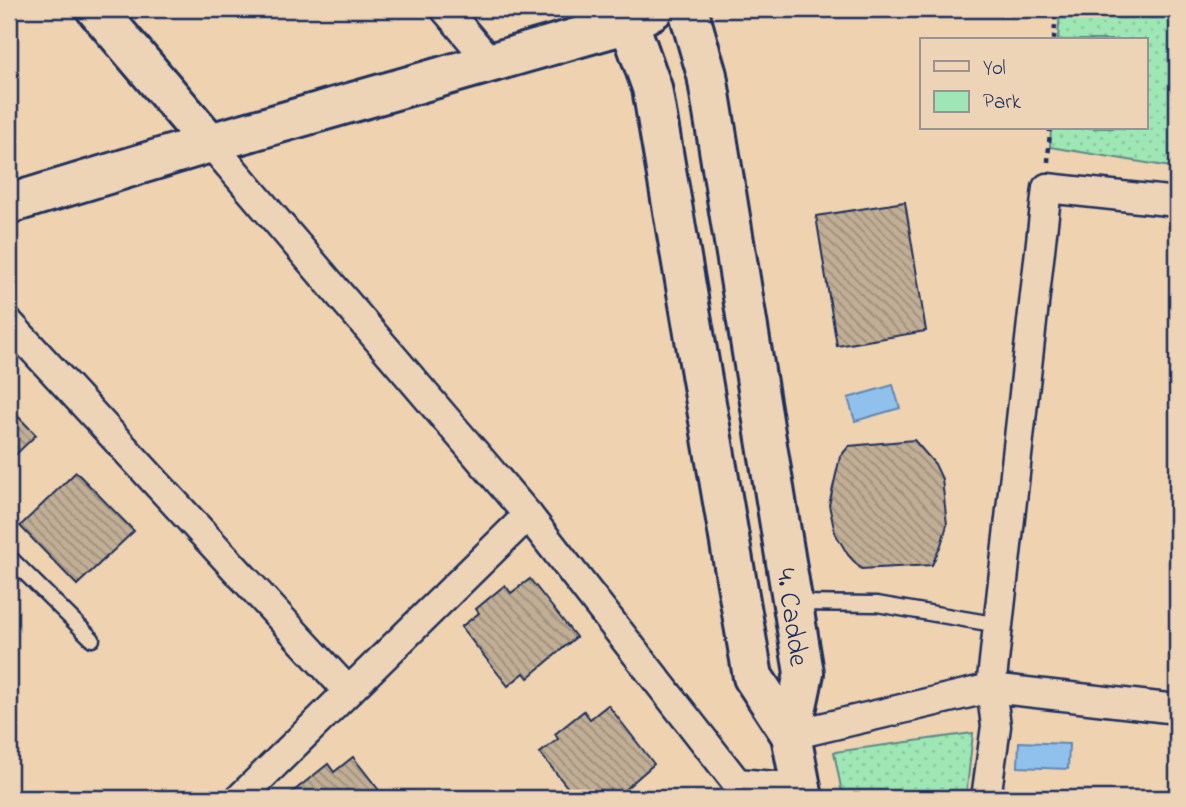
<svg xmlns="http://www.w3.org/2000/svg" width="1186" height="807" viewBox="0 0 1186 807" font-family="'Indie Flower',sans-serif">
	<defs>
		<pattern id="green-dots" width="8" height="8" patternUnits="userSpaceOnUse" patternTransform="scale(1.75)"><rect width="8" height="8" fill="#9ee6b4"/><path d="M2 2h.1M6 6h.1" fill="none" stroke="#88c69d" stroke-width="1.8" stroke-linecap="round"/></pattern>
		<pattern id="building-back-hatch" width="6" height="6" patternUnits="userSpaceOnUse" patternTransform="scale(1.75)"><rect width="6" height="6" fill="#c1ae94"/><path d="M-1 5l2 2M0 0l6 6M5-1l2 2" fill="none" stroke="#9c8e7c"/></pattern>
	</defs>
	<rect width="100%" height="100%" fill="#efd3b0"/>
	<filter id="ink" filterUnits="userSpaceOnUse"><feTurbulence type="fractalNoise" baseFrequency=".0143" numOctaves="2"/><feDisplacementMap in="SourceGraphic" scale="14" xChannelSelector="R" yChannelSelector="G"/><feConvolveMatrix kernelMatrix="1 2 1 2 8 2 1 2 1" color-interpolation-filters="sRGB"/></filter>
	<g filter="url(#ink)">
		<g fill="url(#green-dots)" stroke="#5c8a89" stroke-width="2">
			<path d="M 1060,9 L 1177,9 L 1177,168 L 1050,147 L 1051,128 L 1146,128 L 1146,40 L 1058,40 Z"/>
			<path d="M 973,733 L 966,798 L 843,798 L 834,752 Z"/>
		</g>
		<g fill="#90c1ec" stroke="#6187b3" stroke-width="2">
			<path d="M 893,385 L 900,408 L 855,421 L 848,398 Z"/>
			<path d="M 1019,742 L 1069,744 L 1068,769 L 1018,767 Z"/>
		</g>
		<g fill="url(#building-back-hatch)" stroke="#1b2f5e" stroke-width="2">
			<path d="M 905,202 L 926,331 L 837,346 L 816,216 Z"/>
			<path d="M 9,407 L 36,435 L 9,461 Z"/>
			<path d="M 914,440 L 935,464 L 942,479 L 947,525 L 941,545 L 932,565 L 861,569 L 848,555 L 835,533 L 829,505 L 840,457 L 849,446 Z"/>
			<path d="M 76,472 L 134,531 L 77,585 L 20,526 Z"/>
			<path d="M 530,579 L 576,637 L 528,678 L 524,673 L 508,686 L 461,627 L 479,613 L 476,609 L 505,585 L 511,593 Z"/>
			<path d="M 608,705 L 654,764 L 615,798 L 576,798 L 540,753 L 558,739 L 555,734 L 584,711 L 590,719 Z"/>
			<path d="M 353,757 L 385,798 L 285,798 L 328,764 L 334,772 Z"/>
		</g>
		<g fill="none" stroke-linecap="round" stroke-linejoin="round">
			<g stroke="#1b2f5e" stroke-width="19">
				<g id="lane">
					<path d="M 9,557 L 92,639"/>
					<path d="M 795,603 L 877,604 L 999,625"/>
				</g>
			</g>
			<g stroke="#1b2f5e" stroke-width="33">
				<g id="street">
					<path d="M 445,9 L 491,63"/>
					<path d="M 210,143 L 528,515 L 737,783 L 801,788"/>
					<path d="M 9,323 L 348,691"/>
					<path d="M 791,735 L 991,688 L 1177,709"/>
					<path d="M 240,798 L 528,515"/>
					<path d="M 986,798 L 996,726 L 991,688 L 1047,188 L 1177,202"/>
				</g>
			</g>
			<g stroke="#1b2f5e" stroke-width="44">
				<g id="secondary">
					<path d="M 624,9 L 652,88 L 753,677 L 791,735"/>
					<path d="M 688,9 L 707,75 L 804,673 L 791,735 L 803,798"/>
					<path d="M 9,204 L 210,143"/>
				</g>
			</g>
			<g stroke="#1b2f5e" stroke-width="44">
				<path id="primary" d="M 96,9 L 210,143 L 629,23 L 654,9"/>
			</g>
			<g stroke="#1b2f5e" stroke-width="4.5" stroke-dasharray="5 5" stroke-linecap="butt">
				<path d="M 1102,9 L 1104,9"/>
				<path d="M 1054,40 L 1056,9"/>
				<path d="M 1048,162 L 1050,128"/>
			</g>
			<use href="#lane" stroke="#eed4b6" stroke-width="14"/>
			<use href="#street" stroke="#eed4b6" stroke-width="28"/>
			<use href="#secondary" stroke="#eed4b6" stroke-width="38"/>
			<use href="#primary" stroke="#eed4b6" stroke-width="38"/>
		</g>
	</g>
	<g text-anchor="middle" stroke-width="5" stroke-linejoin="round" paint-order="stroke">
		<g font-size="28" fill="#1b2f5e" stroke="#eed4b6">
			<text transform="translate(794 617) rotate(82)" y="10">4. Cadde</text>
		</g>
	</g>
	<rect width="1186" height="807" fill="none" stroke="#eed4b6" stroke-width="35"/>
	<rect x="18" y="18" width="1151" height="772" fill="none" stroke="#1b2f5e" stroke-width="2.5" filter="url(#ink)"/>
	<rect x="920" y="38" width="228" height="91" fill="#eed4b6" stroke="#9a9293" stroke-width="2"/>
	<rect x="934" y="61" width="35" height="10" fill="#eed4b6" stroke="#9a9293" stroke-width="2"/>
	<text x="983" y="74" font-size="21" fill="#1b2f5e">Yol</text>
	<rect x="934" y="91" width="35" height="21" fill="#9ee6b4" stroke="#9a9293" stroke-width="2"/>
	<text x="983" y="108" font-size="21" fill="#1b2f5e">Park</text>
</svg>
